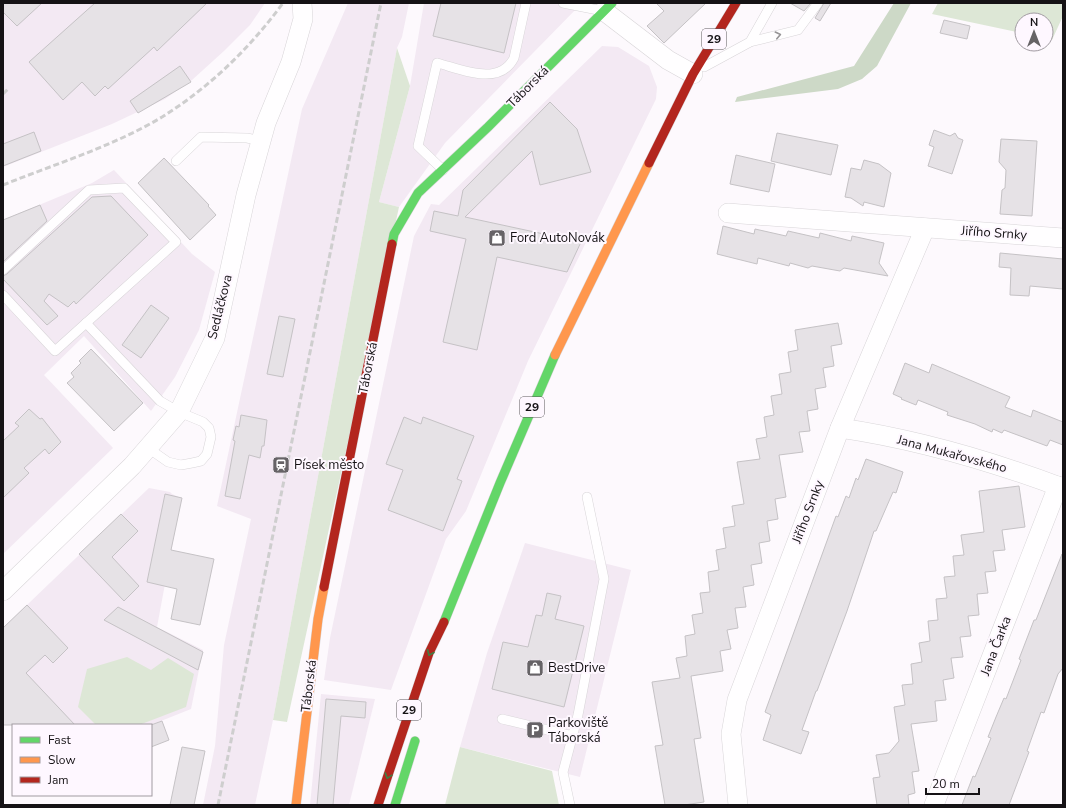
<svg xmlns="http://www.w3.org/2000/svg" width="1066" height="808" font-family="'Nunito Sans',sans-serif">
<rect width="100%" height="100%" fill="#fdf9fd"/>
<g fill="#f3e9f3">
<path d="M3,3H265L250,25L224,51L192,80L165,99L112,124L3,167Z"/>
<path d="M348,3H409L402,37L397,48L273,720L255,805H203L215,746L224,645L251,519L217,506L302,109Z"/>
<path d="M424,3H582L445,143L399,207L379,202L410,86Z"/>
<path d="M602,46L618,47L649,66L657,87L656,99L528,361L466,511L446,539L391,690L324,680L330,638L414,236L431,204L439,205Z"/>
<path d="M114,170L192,254L215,272L199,330L175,377L151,411L84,336L44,375L113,448L3,554V220L92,183Z"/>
<path d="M149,488L170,492L172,494L181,498L157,627L203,650L191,709L151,725H31L3,628Z"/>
<path d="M525,543L631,570L580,777L460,747L487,653Z"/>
<path d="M321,694L375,699L349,805H310Z"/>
</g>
<g fill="#dde7d6">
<path d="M938,3H1063V16L1052,40L1046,39V20H1022V33L932,14Z"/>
<path d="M397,48L410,86L379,202L399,207L287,722L273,720Z"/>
<path d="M127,657L151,670L168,658L194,674L186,707L139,725H96L78,707L87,669Z"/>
<path d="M460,747L552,771L559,805H445Z"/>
</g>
<path fill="#cdd9c7" d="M894,3H911L877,66L862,79L838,89L735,102L737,97L854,66Z"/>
<g fill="#e6e2e6" stroke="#c5c2c5">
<path d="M3,3H42L17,26L3,12Z"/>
<path d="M95,3H207L157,51L154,47L108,89L105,86L95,96L82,82L63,100L29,62Z"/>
<path d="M441,3H516L504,53L433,36Z"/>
<path d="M656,3H706L664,43L647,26L664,11Z"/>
<path d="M790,3H811L804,11Z"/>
<path d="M824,3H831L820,21L815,18Z"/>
<path d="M944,20L970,26L967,39L940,33Z"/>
<path d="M180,66L191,82L138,113L130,101Z"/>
<path d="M550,102L577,129L591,172L540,185L532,151L465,217L581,242L567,272L497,257L477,350L443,342L466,239L430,231L434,211L458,216L463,190Z"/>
<path d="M934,130L950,136L955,133L958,138L963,140L952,174L928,166L934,147L929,145Z"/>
<path d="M34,132L41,151L3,166V144Z"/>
<path d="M777,133L838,145L831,175L771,161Z"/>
<path d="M1001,139L1037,141L1032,216L1000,214L1002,190L1005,188L1006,170L999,162Z"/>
<path d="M736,155L775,164L769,192L730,184Z"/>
<path d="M164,158L209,205L208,206L216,215L190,240L138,183Z"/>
<path d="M864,160L879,164L891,173L884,207L864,202L863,206L851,198L845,197L851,168L861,170Z"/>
<path d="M111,196L148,235L76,304L74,301L68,307L49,294L44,301L58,316L47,325L3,279V276L7,274L92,197Z"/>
<path d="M40,205L47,221L3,262V220Z"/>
<path d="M723,226L754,234L755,229L786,236L788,231L819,238L820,233L851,241L852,236L884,243L879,263L888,276L844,268L840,271L812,266L808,268L790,263L789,266L758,258L757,264L717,254Z"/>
<path d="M1000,253L1063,259V289L1030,286L1029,296L1010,295L1011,268L999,267Z"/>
<path d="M151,305L169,318L141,358L122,345Z"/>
<path d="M279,316L295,319L283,377L267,374Z"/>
<path d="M838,323L842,344L831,346L834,366L823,368L826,387L815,389L818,409L807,411L810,431L799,432L803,452L779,455L786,497L775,499L778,519L767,521L770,541L759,543L762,563L751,565L754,585L743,587L746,607L735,608L738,628L727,630L731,649L720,651L723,671L691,676L701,738L694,739L704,802L684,805H665L655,746L663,745L652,682L680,678L676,658L687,656L685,636L695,634L692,615L703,613L700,593L710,592L708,572L719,570L716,550L726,548L723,528L735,526L732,506L744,504L737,462L760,459L756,439L767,437L764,417L774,415L771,396L782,394L779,374L791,372L788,352L798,350L795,330Z"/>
<path d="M91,349L143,403L114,431L67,383L74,377L71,373L81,363L79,361Z"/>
<path d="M905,363L929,373L932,364L1010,397L1005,407L1031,417L1033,410L1063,422V445L1050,440L1047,446L1004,430L1002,433L993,429L992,432L975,424L947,415L948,412L918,400L916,405L901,399L902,398L893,394Z"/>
<path d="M29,409L40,419L42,418L61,442L49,454L45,449L24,468L29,473L3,498V441L19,426L15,423Z"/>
<path d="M241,415L267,420L264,446H262L260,458L249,455L240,499L225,496L235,441L233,440L236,426L239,427Z"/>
<path d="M404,417L421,424L423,417L474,436L457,479L462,481L443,531L388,510L403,470L386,464Z"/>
<path d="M866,459L903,472L896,493L893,492L876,531H874L847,611L817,691H816L802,730L809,732L801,754L763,740L771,715L765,712L836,516L838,517L846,496L849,498L856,478L858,480Z"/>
<path d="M1019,486L1025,527L1002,530L1005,550L993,551L996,571L985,572L988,593L977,594L979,615L968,616L971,636L960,637L963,657L951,658L954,678L943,680L946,700L935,701L937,721L911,724L919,771L912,772L915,793L908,795L909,805H877L873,778L880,777L876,755L889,753L899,741L894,707L905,705L902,685L913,684L911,664L922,662L919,643L930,641L928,621L938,620L936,599L947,598L944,577L955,576L953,556L964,555L961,535L984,532L979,491Z"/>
<path d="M165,494L182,498L171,550L214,559L200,625L171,619L177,589L147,582Z"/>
<path d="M121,514L138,531L112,557L139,586L124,601L79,554Z"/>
<path d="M1062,554L1063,668L1058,674L1044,713L1041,712L1027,751L1029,752L1009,805H962L973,776L975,777L991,738L988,737L996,717L1004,698L1006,699L1021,660L1019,659L1034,620H1036Z"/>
<path d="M547,593L561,596L555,619L584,626L564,707L492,689L503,642L528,647L536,615L542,616Z"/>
<path d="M27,605L68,648L53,663L45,655L26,673L75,725H3V628Z"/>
<path d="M118,607L203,652L198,670L104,620Z"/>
<path d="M326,699L366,702L365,718L341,716L333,805H317Z"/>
<path d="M162,721L169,740L151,747V725Z"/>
<path d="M182,747L205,751L194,805H170Z"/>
</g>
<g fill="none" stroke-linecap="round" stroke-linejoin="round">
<defs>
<g id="lane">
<path d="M563,3L603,11"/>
<path d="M750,42L772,3"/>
<path d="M704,67L750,42L798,30L818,3"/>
<path d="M176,161L201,137L247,138L261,141"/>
<path d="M443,170L418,146L437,63C461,69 499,87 514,58L526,3"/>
<path d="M3,270L89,190L124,188L176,242L55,351L3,295"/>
<path d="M86,323L160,401L179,412L203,422L209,428L211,437L207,454L201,461L192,463L181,465L168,462L148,448"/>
<path d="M502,719L573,736"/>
<path d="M570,805L563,772L578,715L604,579L587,497"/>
</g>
<g id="street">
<path d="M604,11L668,60L693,74"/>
<path d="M728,213L1063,238"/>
<path d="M840,428C915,439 991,461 1063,488"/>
<path d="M3,591L132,466L179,412L215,338L246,195L266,123L291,62L303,19L302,3"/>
<path d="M738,805L731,734L737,700L840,428L925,228"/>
<path d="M934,805L1058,486"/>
</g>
<g id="fast">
<path d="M392,244L394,234L418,193L488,127L612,3"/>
<path d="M444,622L500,483L555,355"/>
<path d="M395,805L415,741"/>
</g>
<g id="slow">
<path d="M555,355L649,163"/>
<path d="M296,805L318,619L324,587"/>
</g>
<g id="jam">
<path d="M649,163L693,74L736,3"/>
<path d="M324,587L392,244"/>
<path d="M378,805L429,653L444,622"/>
</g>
</defs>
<use href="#lane" stroke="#d8d5d8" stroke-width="10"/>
<use href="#street" stroke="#d8d5d8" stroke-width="20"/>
<use href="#fast" stroke="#d8d5d8" stroke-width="10"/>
<use href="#slow" stroke="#d8d5d8" stroke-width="10"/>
<use href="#jam" stroke="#d8d5d8" stroke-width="10"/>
<use href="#lane" stroke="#fffeff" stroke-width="9"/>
<use href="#street" stroke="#fffeff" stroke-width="19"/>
<use href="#fast" stroke="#63d668" stroke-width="9"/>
<use href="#slow" stroke="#ff974d" stroke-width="9"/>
<use href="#jam" stroke="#b3261e" stroke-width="9"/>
<g stroke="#cecece" stroke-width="3" stroke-dasharray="6 3" stroke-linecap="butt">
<path d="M3,94L8,89"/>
<path d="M3,185C55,164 114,146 162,117C210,87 250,48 283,3"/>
<path d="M218,805L381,3"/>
</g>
</g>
<defs><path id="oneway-chevron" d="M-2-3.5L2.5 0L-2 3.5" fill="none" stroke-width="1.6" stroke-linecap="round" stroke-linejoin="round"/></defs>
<use stroke="#969496" href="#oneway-chevron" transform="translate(778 35) rotate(-13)"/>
<g stroke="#407e43">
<use href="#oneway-chevron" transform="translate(430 653) rotate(113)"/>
<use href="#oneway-chevron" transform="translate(388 776) rotate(108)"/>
</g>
<defs>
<symbol id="shop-square" viewBox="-11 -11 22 22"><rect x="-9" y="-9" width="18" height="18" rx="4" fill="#666366" stroke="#fef7ff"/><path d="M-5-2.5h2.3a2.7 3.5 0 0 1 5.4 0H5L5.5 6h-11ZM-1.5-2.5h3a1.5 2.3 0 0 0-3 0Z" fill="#fff"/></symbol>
<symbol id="station-square" viewBox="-11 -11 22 22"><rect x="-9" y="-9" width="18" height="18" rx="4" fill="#666366" stroke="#fef7ff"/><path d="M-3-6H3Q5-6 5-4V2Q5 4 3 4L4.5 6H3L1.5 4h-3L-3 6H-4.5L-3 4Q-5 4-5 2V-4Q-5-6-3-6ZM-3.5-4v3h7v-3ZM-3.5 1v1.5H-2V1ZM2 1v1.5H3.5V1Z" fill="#fff"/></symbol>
<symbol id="parking-square" viewBox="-11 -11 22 22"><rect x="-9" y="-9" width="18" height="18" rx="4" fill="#666366" stroke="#fef7ff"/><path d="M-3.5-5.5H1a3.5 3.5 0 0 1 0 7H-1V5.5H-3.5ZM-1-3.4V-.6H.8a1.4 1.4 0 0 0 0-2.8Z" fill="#fff"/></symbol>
</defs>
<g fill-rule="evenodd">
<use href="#shop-square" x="487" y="228" width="20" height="20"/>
<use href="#station-square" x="271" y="455" width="20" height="20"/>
<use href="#shop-square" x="525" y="658" width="20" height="20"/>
<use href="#parking-square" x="525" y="720" width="20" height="20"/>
</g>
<g text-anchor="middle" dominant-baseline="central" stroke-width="4" stroke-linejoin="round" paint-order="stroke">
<g fill="#fef7ff" stroke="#5b575b" stroke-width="1">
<rect x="702" y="29" width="24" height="20" rx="3"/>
<rect x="520" y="397" width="24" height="20" rx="3"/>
<rect x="397" y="700" width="24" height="20" rx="3"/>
</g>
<g font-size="12" font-weight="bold" fill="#151215">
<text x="714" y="39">29</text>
<text x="532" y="407">29</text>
<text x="409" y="710">29</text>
</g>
<g font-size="13" fill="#151215" stroke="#fef7ff">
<text transform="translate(528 87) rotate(-45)">Táborská</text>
<text transform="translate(994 233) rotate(4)">Jiřího Srnky</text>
<text transform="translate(220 307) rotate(-76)">Sedláčkova</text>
<text transform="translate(368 368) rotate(-79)">Táborská</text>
<text transform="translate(952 454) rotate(15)">Jana Mukařovského</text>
<text transform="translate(808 512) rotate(-69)">Jiřího Srnky</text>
<text transform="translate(996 646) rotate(-69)">Jana Čarka</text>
<text transform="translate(309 686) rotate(-83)">Táborská</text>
</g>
<g font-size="13" fill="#151215" stroke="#fef7ff" text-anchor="start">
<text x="510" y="238">Ford AutoNovák</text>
<text x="294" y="465">Písek město</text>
<text x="548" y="668">BestDrive</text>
<text x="548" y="723">Parkoviště<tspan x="548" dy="15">Táborská</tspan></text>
</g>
</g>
<rect width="1066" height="808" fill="none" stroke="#151215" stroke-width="8"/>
<rect x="12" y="724" width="140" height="72" fill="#fef7ff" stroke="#a19ba1"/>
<rect x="20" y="737" width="20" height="6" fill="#63d668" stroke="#a19ba1"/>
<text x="48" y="744" font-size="12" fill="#151215">Fast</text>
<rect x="20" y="757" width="20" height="6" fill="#ff974d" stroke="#a19ba1"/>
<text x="48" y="764" font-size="12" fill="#151215">Slow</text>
<rect x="20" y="777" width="20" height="6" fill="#b3261e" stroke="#a19ba1"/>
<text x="48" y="784" font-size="12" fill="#151215">Jam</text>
<g transform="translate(1034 32)"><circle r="19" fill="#fef7ff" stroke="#a19ba1"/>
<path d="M0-3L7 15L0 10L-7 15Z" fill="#666366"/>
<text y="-6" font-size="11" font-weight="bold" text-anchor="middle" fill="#151215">N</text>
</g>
<path d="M926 788v6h53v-6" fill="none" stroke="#151215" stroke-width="2"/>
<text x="932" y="788" font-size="12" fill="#151215" stroke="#fef7ff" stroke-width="3" paint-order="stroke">20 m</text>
</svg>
